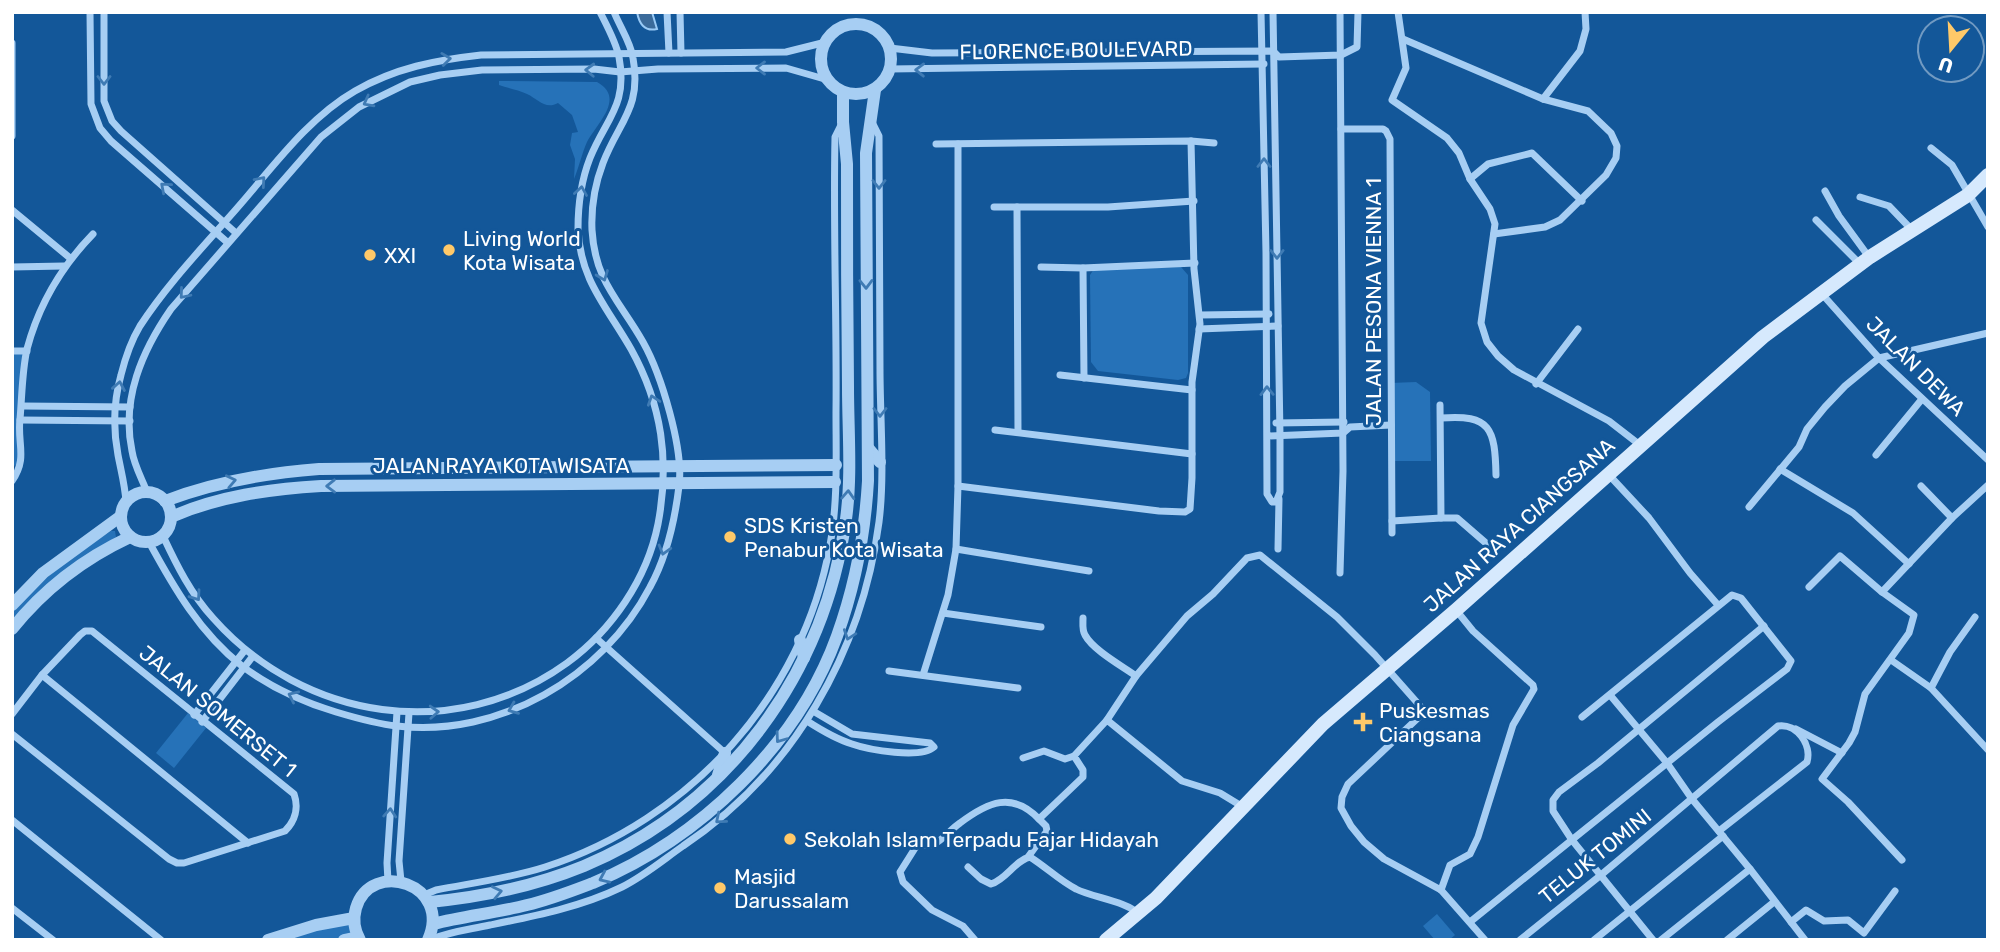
<svg xmlns="http://www.w3.org/2000/svg" width="2000" height="952" font-family="Rubik,sans-serif">
<rect width="100%" height="100%" fill="#135799"/>
<g fill="#2672b8">
<path d="M499,81L597,82C626,98 597,123 587,142C582,153 579,167 574,179L575,159L570,145L572,133L578,132L572,115L558,103C545,110 538,99 527,94C519,90 508,88 499,85Z"/>
<path d="M1181,267L1188,275V373L1186,378L1178,380L1098,371L1091,362L1090,275L1094,269Z"/>
<path d="M12,349L25,353L18,465L12,466Z"/>
<path d="M1416,382L1430,392L1431,461H1390V383Z"/>
<path d="M111,531H115L116,537L83,559L12,619V610C46,577 71,556 111,531Z"/>
<path d="M188,713L206,728L174,768L156,753Z"/>
<path d="M1437,914L1455,935L1449,940H1435L1423,926Z"/>
<path d="M354,918L355,928L344,940H268Z"/>
</g>
<path fill="#3b6b9b" stroke="#99caf6" stroke-width="2" d="M637,12H652L657,29C644,32 639,23 637,12Z"/>
<g fill="none" stroke-linecap="round" stroke-linejoin="round">
<g stroke="#a7cef3" stroke-width="7">
<path d="M90,12L91,104L100,128L111,141L227,242"/>
<path d="M104,12V101L112,121L121,131L236,233"/>
<path d="M667,12L669,53"/>
<path d="M680,12L681,53"/>
<path d="M1261,12L1266,253L1267,494L1272,502H1276L1280,492V435L1273,12"/>
<path d="M1398,12L1406,68L1392,100L1447,138L1459,153L1470,179L1490,209L1495,224L1481,323L1487,342L1498,356L1514,370L1609,421L1640,445"/>
<path d="M1403,39L1543,99L1588,111L1611,133L1617,146L1616,158L1606,175L1560,220L1545,227L1494,234"/>
<path d="M12,43V136"/>
<path d="M890,48L932,53L1273,51L1279,57L1341,55L1357,47L1358,12"/>
<path d="M890,69L1264,64"/>
<path d="M1543,99L1580,51L1586,29L1585,12"/>
<path d="M1341,129H1383L1386,131L1390,139L1392,533"/>
<path d="M936,144L1191,141L1214,143"/>
<path d="M1931,148L1952,165L1988,227"/>
<path d="M1470,179L1488,164L1532,153L1582,201"/>
<path d="M1825,191L1839,216L1869,257"/>
<path d="M1860,197L1889,206L1912,230"/>
<path d="M994,207H1108L1194,201"/>
<path d="M1017,207L1018,432"/>
<path d="M12,210L70,258"/>
<path d="M1816,220L1860,264"/>
<path d="M12,267L64,266"/>
<path d="M1041,267L1083,268L1195,263"/>
<path d="M1083,268L1084,378"/>
<path d="M1822,294L1879,358L1988,460"/>
<path d="M1200,315L1269,314"/>
<path d="M1199,329L1278,326"/>
<path d="M12,351H27"/>
<path d="M1060,375L1192,390"/>
<path d="M1536,384L1578,329"/>
<path d="M1440,405L1441,518H1457L1487,544"/>
<path d="M22,406L130,407"/>
<path d="M1441,418C1491,414 1495,429 1496,475"/>
<path d="M20,420L130,421"/>
<path d="M1276,423L1344,422"/>
<path d="M995,430L1192,454"/>
<path d="M1268,436L1343,433L1350,427L1391,425"/>
<path d="M1876,455L1922,399"/>
<path d="M1780,469L1853,513L1909,564"/>
<path d="M1609,475L1649,518L1690,573L1718,605"/>
<path d="M12,481C28,458 17,444 20,419C22,397 22,371 27,349C39,304 61,267 93,234"/>
<path d="M958,486L1159,511L1185,512L1190,509L1192,478V382L1200,324L1194,269L1191,141"/>
<path d="M1921,486L1952,518"/>
<path d="M147,492C142,479 134,465 132,451C121,399 142,351 171,309L321,137L359,107L410,82L440,75L482,70L594,69L620,72L658,69L786,68L828,80"/>
<path d="M126,502C125,485 121,471 118,455C113,429 114,400 121,375C125,359 131,341 140,326C168,283 205,245 238,207C273,167 308,118 355,91C395,68 436,60 481,55L786,52L826,42"/>
<path d="M1749,507L1799,447L1807,429L1825,407L1845,386L1879,358L1988,333"/>
<path d="M1392,521L1441,518"/>
<path d="M163,536C177,566 191,594 213,618C304,721 455,744 567,663C612,630 647,579 658,524C670,461 662,405 631,349C607,307 580,280 578,229C578,205 581,181 590,158C606,118 628,106 619,57C616,42 607,26 600,12"/>
<path d="M149,542C174,588 200,633 242,666C270,687 303,702 336,712C356,718 377,724 397,726C499,738 603,677 650,587C666,558 675,519 679,486C684,449 661,374 643,342C620,301 595,282 592,230C591,207 595,184 603,163C619,121 642,108 633,58C631,43 620,27 614,12"/>
<path d="M956,549L1089,571"/>
<path d="M1278,549L1279,499"/>
<path d="M1340,573L1343,471L1340,12"/>
<path d="M1809,587L1840,556L1882,592L1914,615L1909,633L1865,694L1855,732L1849,743L1822,779L1848,802L1902,860"/>
<path d="M1882,592L1952,518L1988,485"/>
<path d="M943,613L1041,627"/>
<path d="M1083,618C1083,624 1082,630 1085,635C1093,650 1122,666 1136,676"/>
<path d="M596,638L725,753"/>
<path d="M1891,660L1931,688L1988,750"/>
<path d="M889,671L1018,688"/>
<path d="M42,675L248,843"/>
<path d="M923,675L948,595L956,549L958,486V144"/>
<path d="M1931,688L1950,652L1975,617"/>
<path d="M1610,695L1667,763L1692,799L1750,869L1805,940"/>
<path d="M12,714L42,675L80,635L85,631H92L294,794C299,808 295,821 285,831L184,863H177L169,859L12,734"/>
<path d="M194,715L245,650"/>
<path d="M1107,720L1136,676L1187,616L1213,594L1247,558L1260,555L1337,617L1375,655L1421,707L1419,717L1348,784L1342,797L1341,808L1351,826L1364,842L1384,859L1441,890L1485,940"/>
<path d="M807,721C821,730 836,739 852,744C869,750 921,759 934,747L930,743L852,734L813,711"/>
<path d="M202,722L253,656"/>
<path d="M1796,729L1842,753"/>
<path d="M1023,758L1044,751L1065,759L1074,756"/>
<path d="M12,820L161,940"/>
<path d="M1028,857L1047,831L1046,826L1039,819"/>
<path d="M968,867L981,879L991,884C1007,879 1015,860 1030,857C1046,867 1060,881 1076,889C1091,897 1128,902 1137,913"/>
<path d="M388,881L387,863L397,712"/>
<path d="M401,881L399,861L409,713"/>
<path d="M1441,890L1450,865L1470,854L1478,837L1513,725L1534,689L1533,685L1473,631L1456,610"/>
<path d="M424,895L436,890C472,883 511,878 545,867C690,820 803,696 830,545C838,502 836,456 836,413C837,321 833,229 835,137L842,123"/>
<path d="M12,908L53,940"/>
<path d="M1470,922L1718,722L1787,669L1791,661L1741,598L1732,595L1582,717"/>
<path d="M1791,922L1806,910L1824,921L1848,920L1864,933L1895,891"/>
<path d="M429,940C452,931 467,930 490,925C535,916 581,907 622,887C644,876 663,860 683,846C793,773 862,652 879,522C885,475 880,417 880,369C880,291 879,214 879,136L872,122"/>
<path d="M975,940L963,926L932,910L903,882L900,872L917,845C922,845 929,846 934,844C943,840 951,829 960,823C988,802 1012,791 1039,819L1083,777V770L1074,756L1107,720L1182,781L1220,793L1243,807"/>
<path d="M1520,940L1601,875L1778,726C1797,723 1812,745 1807,762L1719,831"/>
<path d="M1594,940L1723,836"/>
<path d="M1653,940L1572,840L1553,811V800L1559,792L1598,763L1764,626"/>
<path d="M1661,940L1750,869"/>
<path d="M1727,940L1774,902"/>
</g>
<g stroke="#a7cef3" stroke-width="12">
<circle cx="856" cy="59" r="35"/>
<path d="M868,448L880,462"/>
<circle cx="146" cy="517" r="25"/>
<path d="M165,501C215,482 266,473 319,469L836,465"/>
<path d="M171,517C219,496 270,489 321,486L835,482"/>
<path d="M12,605L43,573L121,516"/>
<path d="M12,629C44,589 85,558 130,537"/>
<path d="M800,640L804,658"/>
<path d="M718,775L725,753"/>
<path d="M430,902C482,897 535,886 584,866C729,805 824,674 846,519C852,476 848,430 848,387C847,313 847,238 847,164L843,122V92"/>
<path d="M433,924C464,916 496,913 527,905C549,900 572,891 593,883C699,839 797,746 837,636C855,586 865,533 868,481L866,153L875,90"/>
<path d="M268,940L316,925L354,918"/>
<path d="M344,940L358,937"/>
<path d="M360,940C354,930 353,919 356,908C371,858 453,884 428,940"/>
</g>
<path stroke="#d6e9fd" stroke-width="14" d="M1106,940L1156,898L1323,724L1456,610L1763,337L1870,257L1968,195L1988,175"/>
</g>
<defs><path id="oneway-chevron" d="M-2-3.5L2.5 0L-2 3.5" fill="none" stroke-width="1.6" stroke-linecap="round" stroke-linejoin="round" transform="scale(1.75)"/></defs>
<g stroke="#3f7bb4">
<use href="#oneway-chevron" transform="translate(446 59) rotate(-7)"/>
<use href="#oneway-chevron" transform="translate(761 68) rotate(180)"/>
<use href="#oneway-chevron" transform="translate(590 70) rotate(-178)"/>
<use href="#oneway-chevron" transform="translate(920 70) rotate(-179)"/>
<use href="#oneway-chevron" transform="translate(104 80) rotate(90)"/>
<use href="#oneway-chevron" transform="translate(368 102) rotate(152)"/>
<use href="#oneway-chevron" transform="translate(1264 163) rotate(-90)"/>
<use href="#oneway-chevron" transform="translate(261 181) rotate(-49)"/>
<use href="#oneway-chevron" transform="translate(879 184) rotate(90)"/>
<use href="#oneway-chevron" transform="translate(165 187) rotate(-139)"/>
<use href="#oneway-chevron" transform="translate(581 191) rotate(-81)"/>
<use href="#oneway-chevron" transform="translate(1277 254) rotate(90)"/>
<use href="#oneway-chevron" transform="translate(603 276) rotate(69)"/>
<use href="#oneway-chevron" transform="translate(866 284) rotate(89)"/>
<use href="#oneway-chevron" transform="translate(184 294) rotate(130)"/>
<use href="#oneway-chevron" transform="translate(119 386) rotate(-80)"/>
<use href="#oneway-chevron" transform="translate(1267 391) rotate(-91)"/>
<use href="#oneway-chevron" transform="translate(653 400) rotate(-108)"/>
<use href="#oneway-chevron" transform="translate(880 412) rotate(90)"/>
<use href="#oneway-chevron" transform="translate(231 481) rotate(-12)"/>
<use href="#oneway-chevron" transform="translate(331 486) rotate(179)"/>
<use href="#oneway-chevron" transform="translate(848 495) rotate(-87)"/>
<use href="#oneway-chevron" transform="translate(664 550) rotate(106)"/>
<use href="#oneway-chevron" transform="translate(196 596) rotate(55)"/>
<use href="#oneway-chevron" transform="translate(849 635) rotate(109)"/>
<use href="#oneway-chevron" transform="translate(293 696) rotate(-155)"/>
<use href="#oneway-chevron" transform="translate(513 709) rotate(158)"/>
<use href="#oneway-chevron" transform="translate(434 712) rotate(-3)"/>
<use href="#oneway-chevron" transform="translate(780 738) rotate(126)"/>
<use href="#oneway-chevron" transform="translate(390 813) rotate(-86)"/>
<use href="#oneway-chevron" transform="translate(720 819) rotate(140)"/>
<use href="#oneway-chevron" transform="translate(604 878) rotate(156)"/>
<use href="#oneway-chevron" transform="translate(497 892) rotate(-12)"/>
</g>
<g fill="#ffc969" stroke="#135799" stroke-width="2.5">
<circle cx="449" cy="250" r="7"/>
<circle cx="370" cy="255" r="7"/>
<circle cx="730" cy="537" r="7"/>
<path d="M1359.5 711.5h7v7h7v7h-7v7h-7v-7h-7v-7h7z"/>
<circle cx="790" cy="839" r="7"/>
<circle cx="720" cy="888" r="7"/>
</g>
<g text-anchor="middle" dominant-baseline="central" stroke-width="6" stroke-linejoin="round" paint-order="stroke">
<g font-size="21" fill="#fff" stroke="#135799">
<text transform="translate(1076 50) rotate(-1)">FLORENCE BOULEVARD</text>
<text transform="translate(1373 302) rotate(-90)">JALAN PESONA VIENNA 1</text>
<text transform="translate(1916 366) rotate(45)">JALAN DEWA</text>
<text x="501" y="465">JALAN RAYA KOTA WISATA</text>
<text transform="translate(1519 525) rotate(-42)">JALAN RAYA CIANGSANA</text>
<text transform="translate(218 711) rotate(39)">JALAN SOMERSET 1</text>
<text transform="translate(1595 856) rotate(-39)">TELUK TOMINI</text>
</g>
<g font-size="21" fill="#fff" stroke="#135799" text-anchor="start">
<text x="463" y="238">Living World<tspan x="463" dy="24">Kota Wisata</tspan></text>
<text x="384" y="255">XXI</text>
<text x="744" y="525">SDS Kristen<tspan x="744" dy="24">Penabur Kota Wisata</tspan></text>
<text x="1379" y="710">Puskesmas<tspan x="1379" dy="24">Ciangsana</tspan></text>
<text x="804" y="839">Sekolah Islam Terpadu Fajar Hidayah</text>
<text x="734" y="876">Masjid<tspan x="734" dy="24">Darussalam</tspan></text>
</g>
</g>
<rect width="2000" height="952" fill="none" stroke="#ffffff" stroke-width="28"/>
<g transform="translate(1951 49) rotate(198)"><circle r="33" fill="#135799" stroke="#719ac2" stroke-width="2"/>
<path d="M0-5L12 26L0 18L-12 26Z" fill="#ffc969"/>
<text y="-10" font-size="19" font-weight="bold" text-anchor="middle" fill="#ffffff">U</text>
</g>
</svg>
